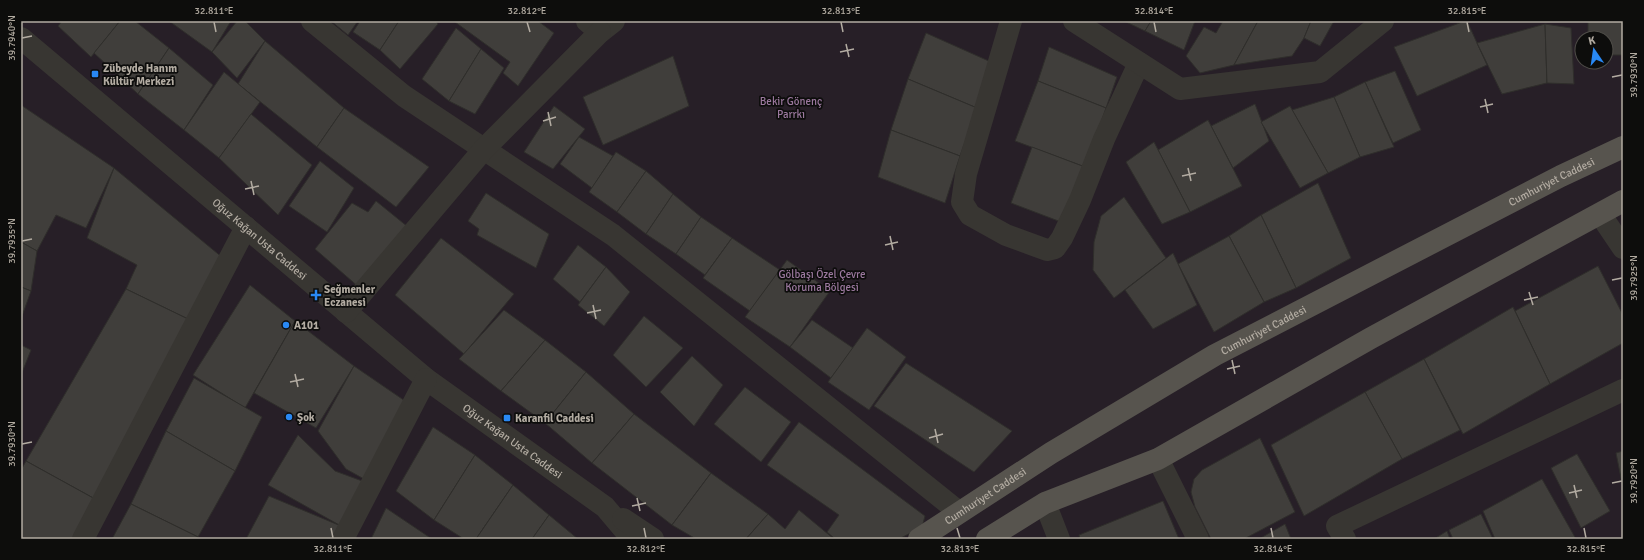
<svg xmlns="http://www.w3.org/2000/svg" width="1644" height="560" font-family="Signika,sans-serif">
<rect width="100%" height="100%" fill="#131211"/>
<path fill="#271f27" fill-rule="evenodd" d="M21,21H1623V539H21ZM1582,38H1606V62H1582Z"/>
<g fill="#403e3b" stroke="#2f2e2b">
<path d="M62,21H120L91,57L58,26Z"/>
<path d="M120,21H135L169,48L138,94L94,53Z"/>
<path d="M169,21H231L212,52Z"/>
<path d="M237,21H245L265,41L237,78L212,52Z"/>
<path d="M331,21H358L348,35Z"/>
<path d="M360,21H399L380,50L353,32Z"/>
<path d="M399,21H435L438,24L400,69L380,50Z"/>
<path d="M456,21H538L554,33L518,86L503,73L510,62L455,22Z"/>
<path d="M1124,21H1151L1145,31Z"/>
<path d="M1151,21H1195L1184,50L1145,31Z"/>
<path d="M1223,21H1258L1234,65L1200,73L1186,56L1204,27L1216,33Z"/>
<path d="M1258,21H1311L1304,38L1292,56L1234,65Z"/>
<path d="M1311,21H1334L1320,46L1304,38Z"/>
<path d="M1465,21H1467L1487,65L1417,96L1394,47Z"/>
<path d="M1588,21H1623V55H1606V38H1588Z"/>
<path d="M1545,24L1547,83L1502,94L1477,43Z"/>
<path d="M1545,24L1571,28L1574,84L1547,83Z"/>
<path d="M456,28L481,49L449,101L422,79Z"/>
<path d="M926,33L991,62L977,108L908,79Z"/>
<path d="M265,41L344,108L317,147L238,84Z"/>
<path d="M1049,47L1117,77L1106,108L1038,81Z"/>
<path d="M169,48L213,85L184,130L138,94Z"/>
<path d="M481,49L504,68L475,114L449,101Z"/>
<path d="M673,56L689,106L603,145L583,97Z"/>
<path d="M1395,71L1421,130L1393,143L1365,82Z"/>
<path d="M224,72L260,102L219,158L184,130Z"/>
<path d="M908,79L977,108L960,156L891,130Z"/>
<path d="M1038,81L1106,108L1085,167L1015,141Z"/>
<path d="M1365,82L1394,147L1360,157L1334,97Z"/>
<path d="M1334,97L1360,157L1328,173L1292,110Z"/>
<path d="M1255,104L1269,141L1233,168L1211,126Z"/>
<path d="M21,105L114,168L86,228L56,215L37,251L21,242Z"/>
<path d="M554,106L585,129L553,169L524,152Z"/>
<path d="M1290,106L1328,173L1300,188L1261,122Z"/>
<path d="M344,108L429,167L396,207L317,147Z"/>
<path d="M251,114L312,165L278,215L219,158Z"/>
<path d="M1208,120L1242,186L1190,212L1158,150Z"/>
<path d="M891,130L960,156L945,203L878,177Z"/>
<path d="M579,137L613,156L592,188L560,164Z"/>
<path d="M1154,142L1190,212L1162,224L1126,162Z"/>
<path d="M1032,147L1085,167L1061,222L1011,203Z"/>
<path d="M616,152L646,171L617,212L589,192Z"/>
<path d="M320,161L354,188L327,232L289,206Z"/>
<path d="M114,168L223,258L188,319L126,289L137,265L87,238Z"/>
<path d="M646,171L673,194L646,234L617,212Z"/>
<path d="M1318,183L1351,258L1296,288L1261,215Z"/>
<path d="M486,193L549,234L536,268L477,235L479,229L468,221Z"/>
<path d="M673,194L701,217L676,254L646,234Z"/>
<path d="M1124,197L1166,258L1114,298L1093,270L1094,242L1101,216Z"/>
<path d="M376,201L408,227L361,289L315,249L352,203L368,212Z"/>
<path d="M1261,215L1296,288L1264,302L1229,236Z"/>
<path d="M701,217L732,238L705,275L676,254Z"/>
<path d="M1229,236L1264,302L1214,332L1178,264Z"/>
<path d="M441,238L514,294L464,354L395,295Z"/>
<path d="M732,238L780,270L750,311L703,278Z"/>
<path d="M21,242L37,251L31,291L21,287Z"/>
<path d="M578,245L606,267L580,302L553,279Z"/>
<path d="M1173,253L1197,305L1153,329L1125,290Z"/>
<path d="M787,260L830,291L790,347L745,317Z"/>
<path d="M1598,266L1623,315V343L1550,384L1515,311Z"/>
<path d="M606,267L630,292L604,326L578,305Z"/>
<path d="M250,285L295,321L245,408L193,375Z"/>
<path d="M21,287L31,291L21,319Z"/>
<path d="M126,289L188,319L95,499L26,461Z"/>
<path d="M1513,307L1550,384L1463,434L1424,359Z"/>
<path d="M504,310L545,340L501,391L459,359Z"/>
<path d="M644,316L683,348L646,387L613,355Z"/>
<path d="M812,320L853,348L831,378L790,347Z"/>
<path d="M295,321L354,366L316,428L254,393Z"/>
<path d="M867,328L906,357L869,410L828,382Z"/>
<path d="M545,340L586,372L545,423L501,391Z"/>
<path d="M21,345L31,350L21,375Z"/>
<path d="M692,356L723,385L694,426L660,392Z"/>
<path d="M1424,359L1460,430L1402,459L1365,392Z"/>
<path d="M906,363L1012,431L974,472L874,406Z"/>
<path d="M354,366L408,403L364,479L346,469L318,431Z"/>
<path d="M586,372L634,414L592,463L545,423Z"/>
<path d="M194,378L262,417L235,471L166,431Z"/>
<path d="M745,387L791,422L761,462L714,424Z"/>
<path d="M1365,392L1402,459L1304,516L1271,445Z"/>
<path d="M634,414L711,473L672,525L592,463Z"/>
<path d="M799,422L925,516L922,527L899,539H835L827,532L839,515L767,465Z"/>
<path d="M433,427L475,455L434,520L396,491Z"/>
<path d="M166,431L235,471L198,537L131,504Z"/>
<path d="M298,435L335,471L365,482L341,526L268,485Z"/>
<path d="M1260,438L1295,512L1244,539H1211L1195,507L1191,492L1194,479L1202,470Z"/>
<path d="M1623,451V488L1616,453Z"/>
<path d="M1577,454L1610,511L1581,528L1551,468Z"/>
<path d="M475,455L513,485L476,539H464L434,520Z"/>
<path d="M26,461L95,499L75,539H21V470Z"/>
<path d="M711,473L768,514L746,539H696L672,525Z"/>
<path d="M1542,479L1576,539H1495L1483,511Z"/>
<path d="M513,485L549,515L532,539H476Z"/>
<path d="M269,496L341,526L333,539H246Z"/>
<path d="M1163,501L1179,539H1080L1079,535Z"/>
<path d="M131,504L198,537L197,539H112Z"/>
<path d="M386,508L432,539H371Z"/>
<path d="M799,510L834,539H746L768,514L785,529Z"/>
<path d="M1481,514L1493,539H1453L1449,530Z"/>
<path d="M549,515L578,539H532Z"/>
<path d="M1285,524L1291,539H1259Z"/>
<path d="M1447,531L1450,539H1434Z"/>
</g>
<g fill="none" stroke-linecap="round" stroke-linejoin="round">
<g stroke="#383632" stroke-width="22">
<path d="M312,21L404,96L613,235L959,512"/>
<path d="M587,21L600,32L614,21"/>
<path d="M1011,21L966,174L962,202L970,215L1006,235L1047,250L1055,248L1062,238L1080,200L1104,139L1139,63"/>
<path d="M1074,21L1180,89L1320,72L1383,21"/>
<path id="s1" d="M21,38L426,379L605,507L632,539"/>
<path d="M1600,214L1623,248"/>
<path d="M346,312L484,149L600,32"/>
<path d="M1158,459L1198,539"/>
<path d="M1045,503L1059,539"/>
<path d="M623,519L653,539"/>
<path d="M83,539L246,227"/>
<path d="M343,539L426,379"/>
<path d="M1345,539L1337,526L1623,390"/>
</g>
<g stroke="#57544e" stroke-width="22">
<path id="s2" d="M919,539L1051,453L1215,355L1561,176L1623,147"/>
<path d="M987,539L1045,503L1158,459L1371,338L1623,201"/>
</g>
</g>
<path fill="none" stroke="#b3aca2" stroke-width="1.5" d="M214,22L216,32M527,22L530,32M841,22L843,32M1154,22L1156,32M1467,22L1469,32M22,38L32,36M846,44L849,57M840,52L854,49M1612,77L1622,75M1485,99L1488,113M1480,107L1493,104M548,112L551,126M543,121L556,117M1188,168L1191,181M1182,176L1196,173M251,181L254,195M245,189L259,186M890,236L893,250M22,241L32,239M885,245L898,242M1612,280L1622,278M1529,292L1533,305M1524,300L1538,297M593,305L596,319M587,313L601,310M1232,360L1235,374M1227,369L1240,366M295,374L298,387M290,382L304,379M935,429L938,443M929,438L943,434M22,444L32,442M1612,483L1622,481M1574,485L1577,498M1569,493L1582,490M637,498L640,511M632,506L646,503M331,528L333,538M644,528L646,538M957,528L960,538M1271,528L1273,538M1584,528L1586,538"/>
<g fill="#2988f3" stroke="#0d0d0c" stroke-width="1.5">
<rect x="91" y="70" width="8" height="8" rx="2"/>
<path d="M314 289h4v4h4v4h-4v4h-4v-4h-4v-4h4z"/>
<circle cx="286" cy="325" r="4"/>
<circle cx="289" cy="417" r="4"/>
<rect x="503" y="414" width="8" height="8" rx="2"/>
</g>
<g text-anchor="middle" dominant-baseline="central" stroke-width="3.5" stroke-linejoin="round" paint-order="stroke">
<g font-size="11" font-weight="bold" fill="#b3aca2" stroke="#0d0d0c" text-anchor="start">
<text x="103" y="68">Zübeyde Hanım<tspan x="103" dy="13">Kültür Merkezi</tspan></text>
<text x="324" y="289">Seğmenler<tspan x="324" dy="13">Eczanesi</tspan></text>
<text x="294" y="325">A101</text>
<text x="297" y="417">Şok</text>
<text x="515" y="418">Karanfil Caddesi</text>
</g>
<g font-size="11" fill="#9c799f" stroke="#0d0d0c">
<text x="791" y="101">Bekir Gönenç<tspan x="791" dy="13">Parrkı</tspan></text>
<text x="822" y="274">Gölbaşı Özel Çevre<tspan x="822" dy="13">Koruma Bölgesi</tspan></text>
</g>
<g font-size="11" fill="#b3aca2" stroke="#0d0d0c">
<text stroke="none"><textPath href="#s2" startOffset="727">Cumhuriyet Caddesi</textPath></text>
<text stroke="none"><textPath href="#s1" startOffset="312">Oğuz Kağan Usta Caddesi</textPath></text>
<text stroke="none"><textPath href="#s2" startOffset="403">Cumhuriyet Caddesi</textPath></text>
<text stroke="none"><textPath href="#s1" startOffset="636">Oğuz Kağan Usta Caddesi</textPath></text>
<text stroke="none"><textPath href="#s2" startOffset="79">Cumhuriyet Caddesi</textPath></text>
</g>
</g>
<rect width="1644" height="560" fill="none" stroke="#0d0d0c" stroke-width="44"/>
<g transform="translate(1594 50) rotate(347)"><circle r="19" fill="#0d0d0c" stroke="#4f4d48"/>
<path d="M0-3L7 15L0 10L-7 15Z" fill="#2988f3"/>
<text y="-6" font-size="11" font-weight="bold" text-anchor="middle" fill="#b3aca2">K</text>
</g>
<rect x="22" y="22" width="1600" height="516" fill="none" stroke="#b3aca2" stroke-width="1.5"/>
<g font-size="10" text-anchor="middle" fill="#b3aca2">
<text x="214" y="14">32.811°E</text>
<text x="527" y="14">32.812°E</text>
<text x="841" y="14">32.813°E</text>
<text x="1154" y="14">32.814°E</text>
<text x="1467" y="14">32.815°E</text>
<text transform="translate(11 38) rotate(-90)" y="4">39.7940°N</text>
<text transform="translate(1633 75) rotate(-90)" y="4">39.7930°N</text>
<text transform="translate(11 241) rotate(-90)" y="4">39.7935°N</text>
<text transform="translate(1633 278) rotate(-90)" y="4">39.7925°N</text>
<text transform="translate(11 444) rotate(-90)" y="4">39.7930°N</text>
<text transform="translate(1633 481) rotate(-90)" y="4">39.7920°N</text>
<text x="333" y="552">32.811°E</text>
<text x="646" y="552">32.812°E</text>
<text x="960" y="552">32.813°E</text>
<text x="1273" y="552">32.814°E</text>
<text x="1586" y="552">32.815°E</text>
</g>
</svg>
